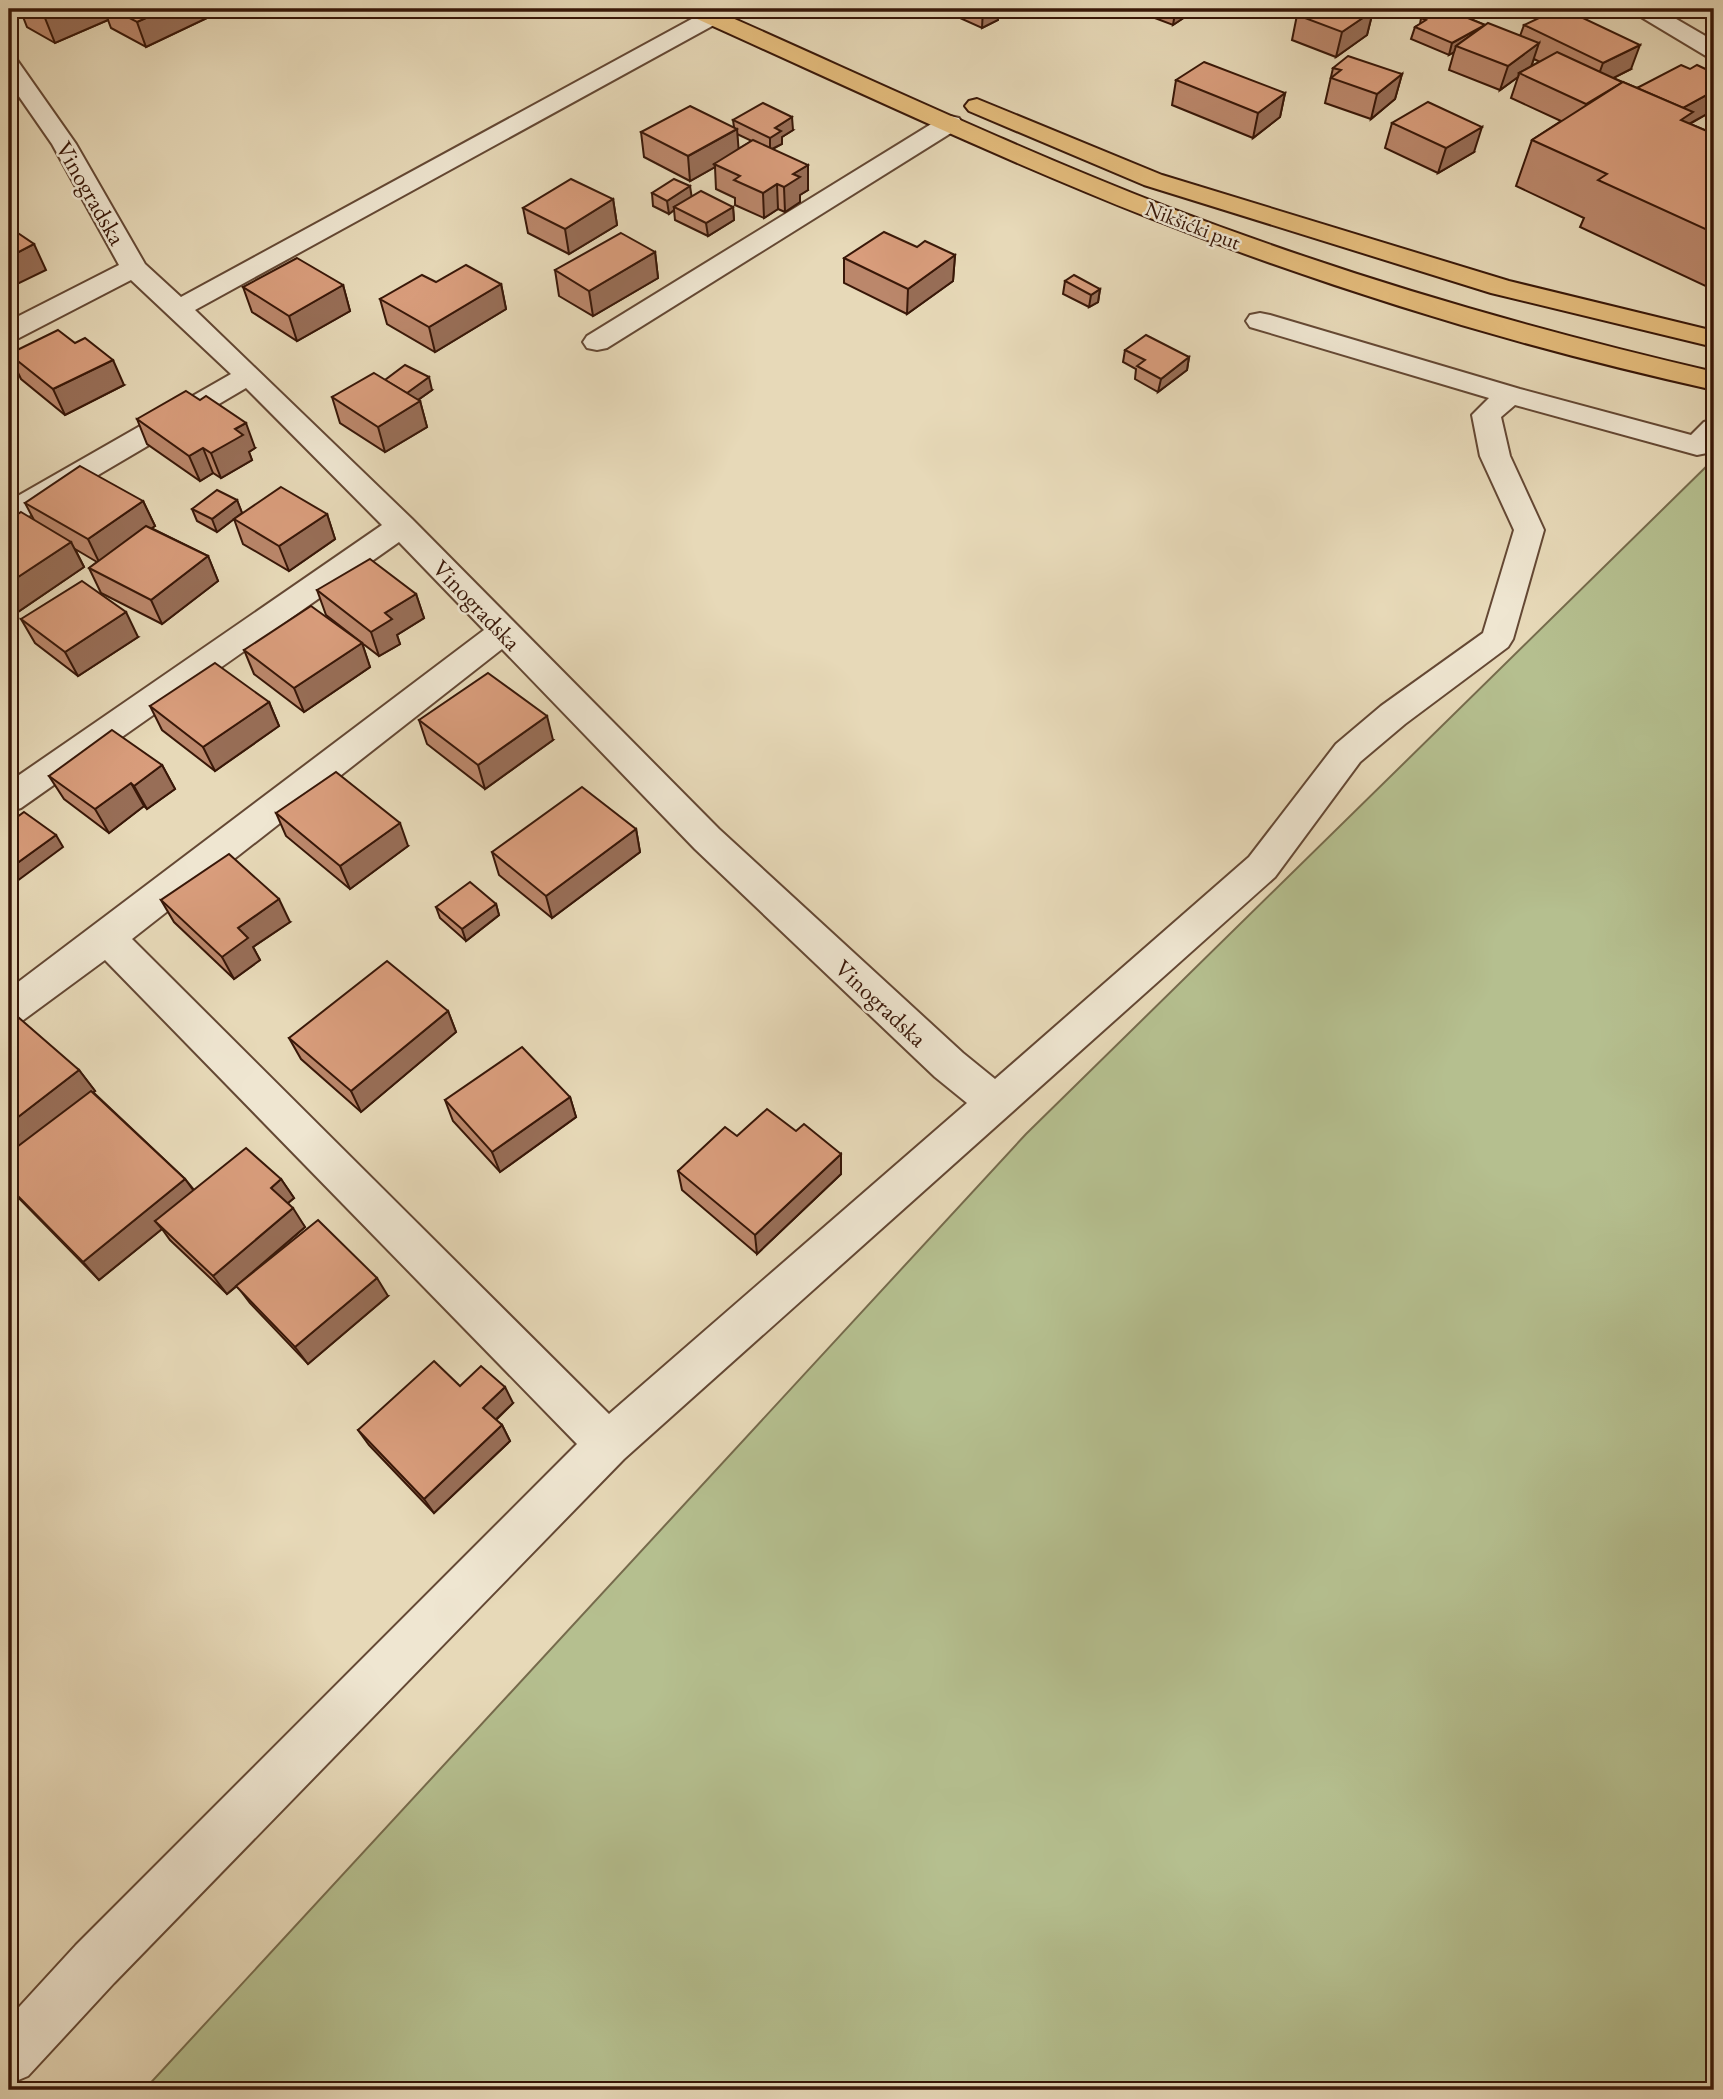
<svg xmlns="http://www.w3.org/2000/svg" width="1723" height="2099" font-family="'EB Garamond',serif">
<rect width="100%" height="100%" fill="#e7d9b8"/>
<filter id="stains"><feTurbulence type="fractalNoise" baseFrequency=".00286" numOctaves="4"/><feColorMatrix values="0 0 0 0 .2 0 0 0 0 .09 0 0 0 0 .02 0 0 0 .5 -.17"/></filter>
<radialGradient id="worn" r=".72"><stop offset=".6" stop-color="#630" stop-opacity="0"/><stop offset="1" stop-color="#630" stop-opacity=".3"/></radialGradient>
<path fill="#b5bf8f" stroke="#766b4c" stroke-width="2" d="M1714,459V2090H144L1026,1134Z"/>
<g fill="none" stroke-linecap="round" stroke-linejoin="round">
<defs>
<g id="minor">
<path d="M710,9H737L734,14L195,310L412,519L719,829L963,1053L995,1079L1249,857L1336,744L1381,706L1483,633L1514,530L1480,456L1472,415L1489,398L1250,327L1246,321L1250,315L1260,313L1270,315L1520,389L1691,435L1704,422L1714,419V445L1707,453L1697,455L1515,405L1501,417L1510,456L1544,530L1513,639L1508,647L1405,724L1360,762L1275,877L624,1459L114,1983L28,2076L9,2084V2018L76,1945L577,1444L105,960L22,1021L9,1026V989L484,630L399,542L21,808L9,812V782L382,525L246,388L20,521L9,524V501L231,374L131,280L19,338L9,340V321L119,265L52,144L9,82V58L17,60L76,144L145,264L181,297ZM502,649L695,849L935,1077L967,1103L609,1414L132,939Z"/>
<path d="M1633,9H1659L1714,41V58L1706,56L1636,14Z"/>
<path d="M950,116L959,118L962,123L959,128L607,348L597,350L587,348L583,342L587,336L941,118Z"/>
</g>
<g id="major">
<path d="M683,9H712C864,76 1015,148 1170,208C1347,276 1529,329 1714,372V390C1523,348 1333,290 1150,218C993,156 840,83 686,14Z"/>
<path d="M977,99L1162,175L1509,281L1714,331V347L1491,293L1144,185L969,111L965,106L969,101Z"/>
</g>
</defs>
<use href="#minor" stroke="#644834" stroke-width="4"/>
<use href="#major" stroke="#381708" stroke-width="4"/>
<use href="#minor" fill="#efe6d1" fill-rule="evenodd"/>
<use href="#major" fill="#e4bc7c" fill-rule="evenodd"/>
</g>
<g fill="#bb876b" stroke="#381708" stroke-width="2" fill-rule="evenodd">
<path d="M20,9H204L207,18L146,47L111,28L108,20L55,43L27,27Z"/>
<path d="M940,9H998V20L982,28Z"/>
<path d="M1148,9H1197L1173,25L1147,15Z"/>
<path d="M1378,9H1409L1397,16Z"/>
<path d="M1411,9H1446L1485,25L1520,36L1524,25L1631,69L1613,78L1637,88L1690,69L1714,73V110L1690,124L1714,134V290L1580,227L1584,218L1516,186L1532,140L1561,121L1511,98L1518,77L1500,90L1449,70L1454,52L1449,55L1411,39L1415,27L1420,24L1421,18L1426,15ZM1534,59L1540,62L1531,66Z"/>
<path d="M1704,9H1714V13Z"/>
<path d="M1373,11L1367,35L1336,57L1292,40L1297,15Z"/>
<path d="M1333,68L1402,74L1395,99L1371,119L1325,103Z"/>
<path d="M1176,80L1285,93L1280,117L1253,138L1172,105Z"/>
<path d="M733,120L793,130L782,137V144L773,149L808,190L800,195V202L785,212L778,209L764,218L735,205V198L716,189L715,167L690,181L644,157L641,132L734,127ZM737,134L752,141L738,149Z"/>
<path d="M1392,123L1474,152L1438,173L1385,148Z"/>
<path d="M652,193L691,197L733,207L734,220L708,236L675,220L674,210L669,214L653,206Z"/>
<path d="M613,199L617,225L569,254L528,233L523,208Z"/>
<path d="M917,247L955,255L953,281L907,314L844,283V258Z"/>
<path d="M655,252L658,278L593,316L559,296L555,270Z"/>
<path d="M1065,281L1100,289L1098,302L1089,307L1063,294Z"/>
<path d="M436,282L501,284L506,309L435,352L387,324L380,299Z"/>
<path d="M343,285L350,311L297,341L252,312L243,287Z"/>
<path d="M1125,350L1189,357L1187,370L1158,392L1135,379L1136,369L1123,362Z"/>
<path d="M9,354L124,385L65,415L21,379Z"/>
<path d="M385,380L432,390L418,400L420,401L427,427L385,452L340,423L332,397Z"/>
<path d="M137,419L255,448L249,452L252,460L221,478L213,473L200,481L147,444Z"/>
<path d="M237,500L242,513L327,514L335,539L289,571L243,544L234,519L217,532L197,521L192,509Z"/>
<path d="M143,501L155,526L151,528L208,556L218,581L162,624L101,593L89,568L97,562L75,549L84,567L9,618V520H34L25,503Z"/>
<path d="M317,590L416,594L424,618L397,635L400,644L379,656L362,643L370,667L304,712L254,674L244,650L362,643L326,615Z"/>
<path d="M21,619L138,637L78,676L35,643Z"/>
<path d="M269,702L279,726L215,771L162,730L150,706Z"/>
<path d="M419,720L553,740L485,789L427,744Z"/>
<path d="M162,765L175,789L147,809L144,806L109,833L64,799L49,776Z"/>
<path d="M276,813L408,846L350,889L286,836Z"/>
<path d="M636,829L640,852L552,918L499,875L492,852Z"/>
<path d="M161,900L290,922L253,947L260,960L234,979L174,922Z"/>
<path d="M496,904L499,915L466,941L440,918L436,907Z"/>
<path d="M448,1011L456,1032L361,1112L301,1059L289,1038Z"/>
<path d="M9,1024L79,1070L95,1091L93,1092L185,1179L194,1190L281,1179L294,1198L288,1203L305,1227L247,1277L388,1296L308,1364L250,1303L237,1286L227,1294L170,1240L162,1229L99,1280L9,1188Z"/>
<path d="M570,1097L576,1117L500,1172L453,1121L445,1100Z"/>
<path d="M796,1131L841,1154V1174L757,1254L682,1190L678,1171L737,1136Z"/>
<path d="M460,1386L513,1403L496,1420L502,1425L510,1441L434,1513L369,1445L358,1430Z"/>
</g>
<g fill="#986e57" stroke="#381708" stroke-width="2">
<path d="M67,9H104L108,20L55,43L45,18Z"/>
<path d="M166,9H204L207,18L146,47L137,22Z"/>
<path d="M983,9H998V20L982,28Z"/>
<path d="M1181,9H1197L1173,25L1175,13Z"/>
<path d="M1399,9H1409L1397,16Z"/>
<path d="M1373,11L1367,35L1336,57L1342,32Z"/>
<path d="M1485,25L1456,46L1454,52L1449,55L1452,43Z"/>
<path d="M1539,43L1531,67L1519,73L1518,77L1500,90L1508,66Z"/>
<path d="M1640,45L1631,69L1594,88L1603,63Z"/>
<path d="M1402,74L1395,99L1371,119L1377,94Z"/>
<path d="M1714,91V110L1687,125L1673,158L1680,109Z"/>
<path d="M1285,93L1280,117L1253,138L1258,113Z"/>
<path d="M792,117L793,130L782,137V144L770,150V138L775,128Z"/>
<path d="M1482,127L1474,152L1438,173L1446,148Z"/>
<path d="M737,129L739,154L714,164L715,167L690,181L688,156Z"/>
<path d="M808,165V190L800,195V202L785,212L784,187L793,174Z"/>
<path d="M777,184L778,209L764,218L763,193Z"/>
<path d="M690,186L692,199L674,207V210L669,214L667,201Z"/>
<path d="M613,199L617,225L569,254L565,229Z"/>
<path d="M733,207L734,220L708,236L706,223Z"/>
<path d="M34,244L46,270L9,288V257Z"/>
<path d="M655,252L658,278L593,316L589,291Z"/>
<path d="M955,255L953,281L907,314L908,289Z"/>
<path d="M501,284L506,309L435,352L429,327Z"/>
<path d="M343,285L350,311L297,341L289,316Z"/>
<path d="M1100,289L1098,302L1089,307L1091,295Z"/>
<path d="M1189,357L1187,370L1158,392L1161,379Z"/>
<path d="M113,360L124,385L65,415L53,389Z"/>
<path d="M429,377L432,390L405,409L402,396Z"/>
<path d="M420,401L427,427L385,452L378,427Z"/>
<path d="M246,423L255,448L249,452L252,460L221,478L211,453L235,429Z"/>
<path d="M203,448L213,473L200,481L189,456Z"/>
<path d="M237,500L242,513L217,532L212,519Z"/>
<path d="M143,501L155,526L100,564L88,539Z"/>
<path d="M327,514L335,539L289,571L279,546Z"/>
<path d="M71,542L84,567L9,618V583Z"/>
<path d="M208,556L218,581L162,624L151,600Z"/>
<path d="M416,594L424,618L397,635L400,644L379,656L371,632L385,613Z"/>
<path d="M126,612L138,637L78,676L65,652Z"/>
<path d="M362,643L370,667L304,712L294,688Z"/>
<path d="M269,702L279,726L215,771L203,747Z"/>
<path d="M547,716L553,740L485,789L478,765Z"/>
<path d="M162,765L175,789L147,809L134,786Z"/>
<path d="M131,783L144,806L109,833L95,809Z"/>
<path d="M400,823L408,846L350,889L340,866Z"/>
<path d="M636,829L640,852L552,918L546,896Z"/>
<path d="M56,835L63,847L9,887V869Z"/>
<path d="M279,899L290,922L253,947L260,960L234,979L222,957L238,928Z"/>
<path d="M496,904L499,915L466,941L462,929Z"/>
<path d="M448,1011L456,1032L361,1112L351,1091Z"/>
<path d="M79,1070L95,1091L9,1158V1124Z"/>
<path d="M570,1097L576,1117L500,1172L492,1152Z"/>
<path d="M841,1154V1174L757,1254L755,1235Z"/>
<path d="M185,1179L199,1198L155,1221L162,1229L99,1280L83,1262Z"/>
<path d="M281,1179L294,1198L283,1207L271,1188Z"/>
<path d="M293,1208L305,1227L227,1294L213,1276Z"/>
<path d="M377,1278L388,1296L308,1364L295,1347Z"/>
<path d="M505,1387L513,1403L492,1423L483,1408Z"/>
<path d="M502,1425L510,1441L434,1513L424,1499Z"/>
</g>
<g fill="#d99d7c" stroke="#381708" stroke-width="2">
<path d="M28,9H67L45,18Z"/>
<path d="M112,9H166L137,22Z"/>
<path d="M1164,9H1181L1175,13Z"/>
<path d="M1306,9H1367L1373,11L1342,32L1297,15Z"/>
<path d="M1437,9H1446L1485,25L1452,43L1415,27L1426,20L1421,18Z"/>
<path d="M1558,9H1564L1640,45L1603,63L1524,25Z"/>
<path d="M1488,23L1539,43L1508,66L1456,46Z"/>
<path d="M1557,52L1624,83L1623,82L1586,104L1519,73Z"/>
<path d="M1348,56L1402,74L1377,94L1331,78L1341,70L1333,68Z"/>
<path d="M1204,62L1285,93L1258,113L1176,80Z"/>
<path d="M1681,65L1690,69L1697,65L1714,73V91L1683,108L1637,88Z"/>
<path d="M1623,82L1693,112L1681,120L1714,134V233L1598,180L1607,174L1532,140Z"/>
<path d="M1428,102L1482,127L1446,148L1392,123Z"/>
<path d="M763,103L792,117L775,128L781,131L770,138L733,120Z"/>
<path d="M690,106L737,129L688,156L641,132Z"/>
<path d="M753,140L808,165L793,174L800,177L784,187L777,184L763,193L734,180L740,176L714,164Z"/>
<path d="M571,179L613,199L565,229L523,208Z"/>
<path d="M674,179L690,186L667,201L652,193Z"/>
<path d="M701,191L733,207L706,223L674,207Z"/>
<path d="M9,227L34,244L9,257Z"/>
<path d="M884,232L917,247L925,241L955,255L908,289L844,258Z"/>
<path d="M621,233L655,252L589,291L555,270Z"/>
<path d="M297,258L343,285L289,316L243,287Z"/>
<path d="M466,265L501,284L429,327L380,299L422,275L436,282Z"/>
<path d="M1074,275L1100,289L1091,295L1065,281Z"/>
<path d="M58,330L75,343L85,338L113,360L53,389L9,354Z"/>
<path d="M1146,335L1189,357L1161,379L1137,366L1145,360L1125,350Z"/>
<path d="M405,365L429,377L407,393L385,380Z"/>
<path d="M374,373L420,401L378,427L332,397Z"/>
<path d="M186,391L200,400L206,396L246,423L235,429L243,435L211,453L203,448L189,456L137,419Z"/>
<path d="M80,466L143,501L88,539L25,503Z"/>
<path d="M281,487L327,514L279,546L234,519Z"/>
<path d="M217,490L237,500L212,519L192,509Z"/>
<path d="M21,512L71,542L9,583V520Z"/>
<path d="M146,526L208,556L151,600L89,568Z"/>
<path d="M370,559L416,594L385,613L392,619L371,632L317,590Z"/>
<path d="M82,581L126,612L65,652L21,619Z"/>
<path d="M311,606L362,643L294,688L244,650Z"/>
<path d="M215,663L269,702L203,747L150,706Z"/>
<path d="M488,673L547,716L478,765L419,720Z"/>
<path d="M112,730L162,765L134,786L131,783L95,809L49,776Z"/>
<path d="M336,772L400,823L340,866L276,813Z"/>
<path d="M582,787L636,829L546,896L492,852Z"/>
<path d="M24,812L56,835L9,869V823Z"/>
<path d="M229,854L279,899L238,928L248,938L222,957L161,900Z"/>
<path d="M470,882L496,904L462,929L436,907Z"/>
<path d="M387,961L448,1011L351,1091L289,1038Z"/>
<path d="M18,1017L79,1070L9,1124V1024Z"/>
<path d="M522,1047L570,1097L492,1152L445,1100Z"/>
<path d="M91,1091L185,1179L83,1262L9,1187V1153Z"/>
<path d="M767,1109L796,1131L804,1124L841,1154L755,1235L678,1171L725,1127L737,1136Z"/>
<path d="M246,1148L281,1179L271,1188L293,1208L213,1276L155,1221Z"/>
<path d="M318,1220L377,1278L295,1347L236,1286Z"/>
<path d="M434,1361L460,1386L481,1366L505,1387L483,1408L502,1425L424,1499L358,1430Z"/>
</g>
<g text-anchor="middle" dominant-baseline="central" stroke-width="5" stroke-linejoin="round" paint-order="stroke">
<g font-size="21" fill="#381708" stroke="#efe6d1">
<text transform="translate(1193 225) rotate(21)">Nikšićki put</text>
</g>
<g font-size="24" fill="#381708" stroke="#efe6d1">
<text transform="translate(91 193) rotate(60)">Vinogradska</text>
<text transform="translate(477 605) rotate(46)">Vinogradska</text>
<text transform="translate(881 1003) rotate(43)">Vinogradska</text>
</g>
</g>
<rect width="1723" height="2099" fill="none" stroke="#e7d9b8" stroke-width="35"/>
<rect x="10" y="10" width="1702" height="2078" fill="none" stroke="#381708" stroke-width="3.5"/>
<rect x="18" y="18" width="1688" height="2064" fill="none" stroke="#381708" stroke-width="2"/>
<rect width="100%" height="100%" filter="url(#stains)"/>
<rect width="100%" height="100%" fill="url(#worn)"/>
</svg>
